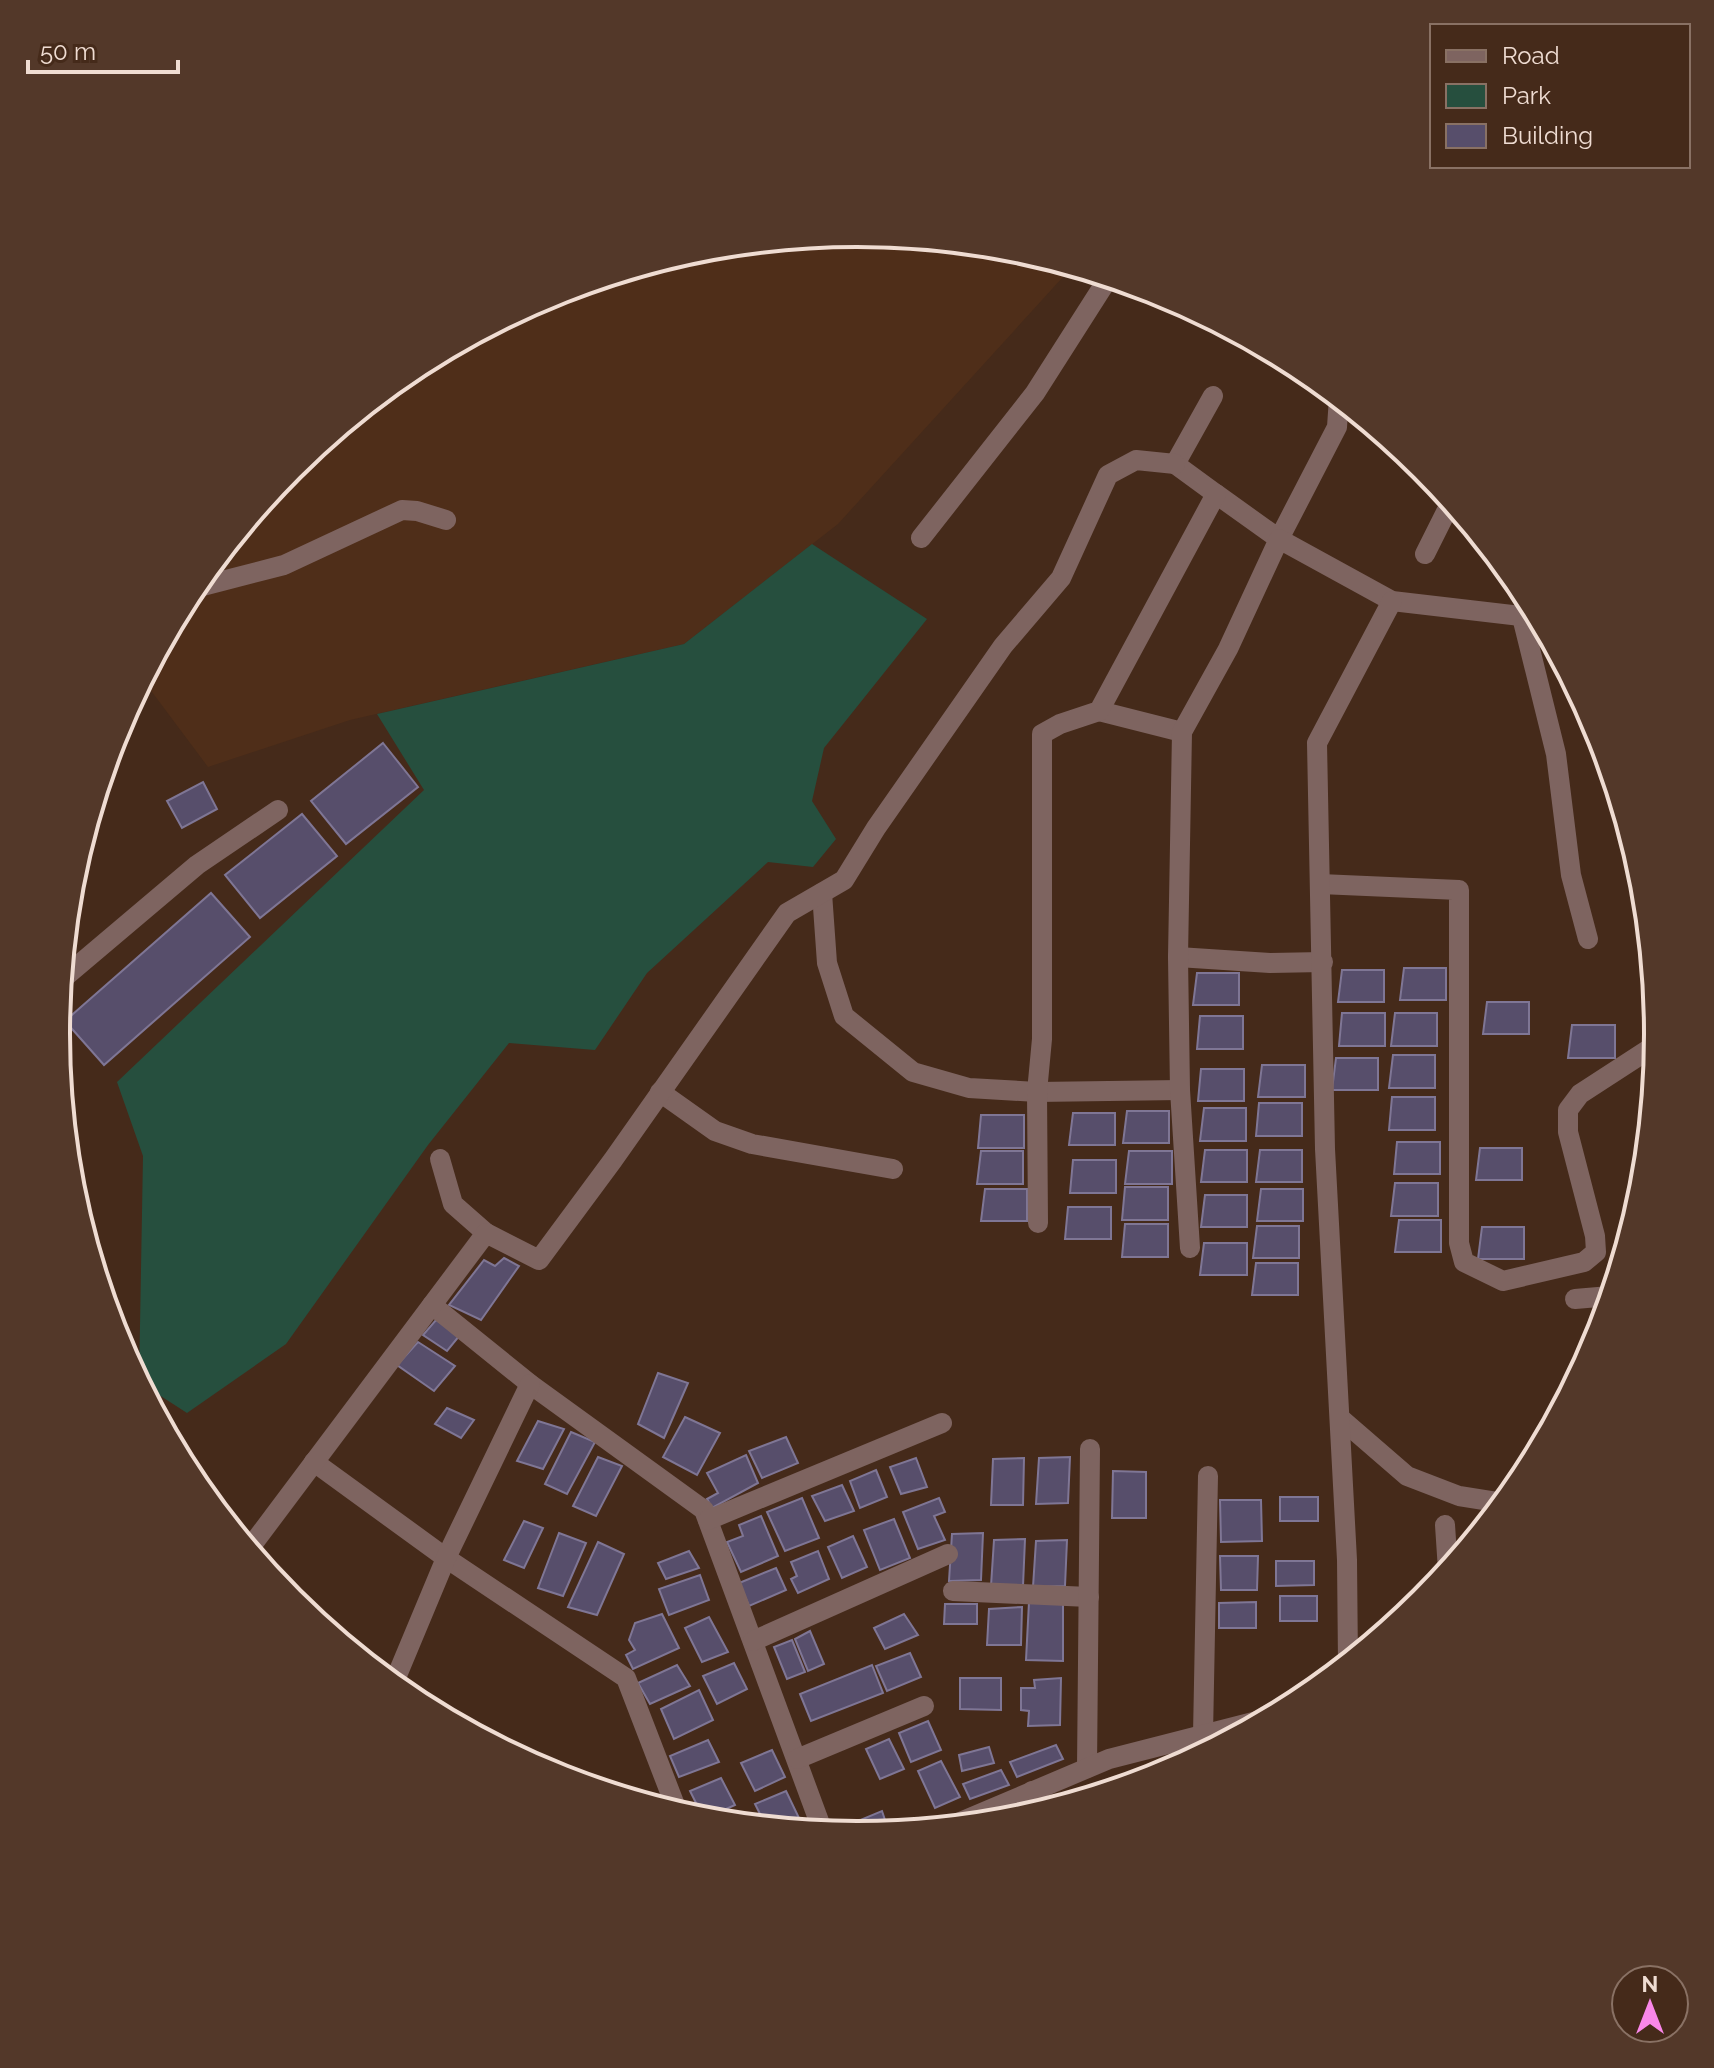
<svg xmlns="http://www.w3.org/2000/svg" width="1714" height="2068" font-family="Raleway,sans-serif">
<rect width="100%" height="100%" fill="#452a1a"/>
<path fill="#4f2e19" d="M857,233L1014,248L1073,266L838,524L684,644L350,720L208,767L143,680L191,589L291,467L412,368L551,294L701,248Z"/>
<path fill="#264f3e" d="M812,544L927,619L824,748L812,801L836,839L813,867L768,862L647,973L595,1050L509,1043L428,1145L286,1344L187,1413L139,1382L143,1156L117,1082L424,790L377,714L684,644Z"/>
<g fill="#574e6b" stroke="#7f7695" stroke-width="2">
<path d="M383,743L418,787L346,844L311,801Z"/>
<path d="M203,782L217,809L182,828L167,801Z"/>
<path d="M302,814L337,856L260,918L225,875Z"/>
<path d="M211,893L250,937L104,1065L65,1021Z"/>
<path d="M1404,968H1446V1000H1400Z"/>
<path d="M1342,970H1384V1002H1338Z"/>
<path d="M1197,973H1239V1005H1193Z"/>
<path d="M1487,1002H1529V1034H1483Z"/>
<path d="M1342,1013H1385V1046H1339Z"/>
<path d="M1395,1013H1437V1046H1391Z"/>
<path d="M1200,1016H1243V1049H1197Z"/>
<path d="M1572,1025H1615V1058H1568Z"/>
<path d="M1393,1055H1435V1088H1389Z"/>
<path d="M1336,1058H1378V1090H1332Z"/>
<path d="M1262,1065H1305V1097H1258Z"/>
<path d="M1201,1069H1244V1101H1198Z"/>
<path d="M1392,1097H1435V1130H1389Z"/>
<path d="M1259,1103H1302V1136H1256Z"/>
<path d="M1204,1108H1246V1141H1200Z"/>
<path d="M1127,1111H1169V1143H1123Z"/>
<path d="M1073,1113H1115V1145H1069Z"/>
<path d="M981,1115H1024V1148H978Z"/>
<path d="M1397,1142H1440V1174H1394Z"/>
<path d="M1480,1148H1522V1180H1476Z"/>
<path d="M1205,1150H1247V1182H1201Z"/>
<path d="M1260,1150H1302V1182H1256Z"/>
<path d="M981,1151H1023V1184H977Z"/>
<path d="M1129,1151H1172V1184H1125Z"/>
<path d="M1073,1160H1116V1193H1070Z"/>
<path d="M1395,1183H1438V1216H1391Z"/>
<path d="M1125,1187H1168V1220H1122Z"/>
<path d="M985,1189H1027V1221H981Z"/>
<path d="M1261,1189H1303V1221H1257Z"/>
<path d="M1205,1195H1247V1227H1201Z"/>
<path d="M1068,1207H1111V1239H1065Z"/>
<path d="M1399,1220H1441V1252H1395Z"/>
<path d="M1125,1224H1168V1257H1122Z"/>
<path d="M1257,1226H1299V1258H1253Z"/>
<path d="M1482,1227H1524V1259H1478Z"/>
<path d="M1204,1243H1247V1275H1200Z"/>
<path d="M504,1258L519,1266L481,1320L449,1305L484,1260L495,1266Z"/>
<path d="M1256,1263H1298V1295H1252Z"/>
<path d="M436,1320L460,1335L447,1351L423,1335Z"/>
<path d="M418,1342L455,1366L434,1391L397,1365Z"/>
<path d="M658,1373L688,1383L664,1438L638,1424Z"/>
<path d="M447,1408L474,1420L461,1438L435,1424Z"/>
<path d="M685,1417L720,1433L697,1475L663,1457Z"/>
<path d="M538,1421L564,1429L543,1469L517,1461Z"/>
<path d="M571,1432L595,1442L567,1494L545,1484Z"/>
<path d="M786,1437L798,1463L762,1478L749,1451Z"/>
<path d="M746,1455L758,1483L712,1508L707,1499L718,1493L707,1473Z"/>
<path d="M598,1457L622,1466L596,1516L573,1506Z"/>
<path d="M1070,1457L1068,1503L1036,1504L1039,1458Z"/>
<path d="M916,1458L927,1487L901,1494L890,1467Z"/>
<path d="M1024,1458L1023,1505H991L993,1459Z"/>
<path d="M876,1470L887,1497L860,1508L850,1481Z"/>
<path d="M1113,1471L1146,1472V1518H1112Z"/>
<path d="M842,1485L854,1511L825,1521L812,1496Z"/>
<rect x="1280" y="1497" width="38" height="24"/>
<path d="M802,1498L819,1538L785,1551L767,1512Z"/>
<path d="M939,1498L945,1512L934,1516L945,1540L918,1549L903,1512Z"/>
<path d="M1220,1500H1261L1262,1541L1221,1542Z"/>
<path d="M761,1516L778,1556L741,1572L727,1542L743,1536L739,1525Z"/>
<path d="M894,1519L910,1558L880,1570L864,1530Z"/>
<path d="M524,1521L543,1528L524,1568L504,1560Z"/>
<path d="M559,1533L586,1543L563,1596L538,1588Z"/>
<path d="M983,1533L981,1580L949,1581L952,1534Z"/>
<path d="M853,1536L867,1567L842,1578L828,1547Z"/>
<path d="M1025,1539L1023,1586H991L994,1540Z"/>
<path d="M1067,1540L1065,1586L1033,1587L1036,1541Z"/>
<path d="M598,1542L624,1554L597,1615L568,1607Z"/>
<path d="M689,1551L699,1568L666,1579L658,1563Z"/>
<path d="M818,1551L829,1579L798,1593L791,1579L797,1576L791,1562Z"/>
<path d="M1220,1556H1258L1257,1590H1221Z"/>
<path d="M1276,1561H1314V1585L1276,1586Z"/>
<path d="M776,1568L786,1590L749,1606L739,1583Z"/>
<path d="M700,1575L709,1600L669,1615L659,1589Z"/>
<rect x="1280" y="1596" width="37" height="25"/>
<path d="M1063,1601V1661L1026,1660L1029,1602Z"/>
<path d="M1256,1602V1628H1219V1603Z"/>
<path d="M945,1604H977V1624H944Z"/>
<path d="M1022,1607L1021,1645H987L989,1609Z"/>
<path d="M662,1614L679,1648L633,1669L626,1655L635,1650L629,1640L635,1623Z"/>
<path d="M904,1614L918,1635L885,1649L874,1628Z"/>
<path d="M709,1617L728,1652L702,1662L685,1628Z"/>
<path d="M810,1631L824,1664L808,1671L795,1639Z"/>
<path d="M792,1640L805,1672L787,1679L774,1647Z"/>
<path d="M910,1653L921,1677L887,1691L876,1666Z"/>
<path d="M734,1663L747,1689L717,1704L703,1676Z"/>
<path d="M677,1665L690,1686L650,1704L638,1683Z"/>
<path d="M872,1665L883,1693L811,1721L800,1694Z"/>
<path d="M960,1678H1001V1710L960,1709Z"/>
<path d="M1061,1678L1060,1725L1028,1726L1029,1711L1021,1710V1688H1035L1034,1680Z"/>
<path d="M699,1690L713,1720L674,1739L661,1709Z"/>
<path d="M928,1721L941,1750L911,1762L899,1733Z"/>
<path d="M889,1739L904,1769L880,1779L866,1749Z"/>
<path d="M708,1740L719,1762L679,1777L670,1756Z"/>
<path d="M1056,1745L1063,1759L1017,1777L1010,1762Z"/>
<path d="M989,1747L994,1763L962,1771L959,1755Z"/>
<path d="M772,1750L785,1777L755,1791L741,1763Z"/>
<path d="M941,1761L960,1797L935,1808L918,1771Z"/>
<path d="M1001,1770L1009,1785L970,1799L963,1784Z"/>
<path d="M721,1778L735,1805L704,1819L690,1791Z"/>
<path d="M786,1791L799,1818L779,1827L766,1826L755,1804Z"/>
<path d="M882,1811L889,1832L843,1834L841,1828Z"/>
</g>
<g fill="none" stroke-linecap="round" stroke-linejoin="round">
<g stroke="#7e6460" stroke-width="20">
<path d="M1216,494L1279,539L1337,427L1339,398"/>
<path d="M921,538L1035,393L1109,277"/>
<path d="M1425,554L1446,512L1453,504"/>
<path d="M191,589L284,565L402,510L417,511L446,520"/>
<path d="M1522,617L1556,754L1571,875L1588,939"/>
<path d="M1099,711L1182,732"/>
<path d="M1320,884L1459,890V1243L1464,1262L1503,1281L1584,1262L1596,1252L1595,1236L1568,1132V1110L1580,1094L1657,1044"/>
<path d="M822,893L827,963L844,1016L913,1072L969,1088L1037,1092L1180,1090"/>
<path d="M1178,957L1270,963L1323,962"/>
<path d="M61,980L197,865L278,810"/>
<path d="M660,1092L715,1131L752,1144L893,1169"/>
<path d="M440,1159L453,1204L486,1233"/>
<path d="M1038,1223L1037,1092L1042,1039V734L1060,724L1099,711L1216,494L1175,464L1213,396"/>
<path d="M1190,1248L1180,1090L1178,957L1182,732L1228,649L1279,539L1392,601L1538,618"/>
<path d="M1575,1299L1610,1296"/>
<path d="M432,1305L530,1384L704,1510L823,1832"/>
<path d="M1340,1418L1407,1476L1459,1496L1503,1503"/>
<path d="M314,1462L446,1558L626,1678L678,1813"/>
<path d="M708,1520L942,1423"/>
<path d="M1445,1525L1448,1570"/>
<path d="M249,1549L486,1233L539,1260L613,1160L787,913L844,880L876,828L1003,646L1061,578L1108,475L1136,460L1175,464"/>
<path d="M953,1591L1089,1597"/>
<path d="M753,1641L948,1554"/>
<path d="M1348,1663L1347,1560L1325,1149L1317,743L1392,601"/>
<path d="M393,1685L446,1558L530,1384"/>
<path d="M1203,1735L1208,1476"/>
<path d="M797,1759L924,1706"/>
<path d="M1087,1768L1090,1449"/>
<path d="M1032,1791L1045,1810"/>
<path d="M951,1826L1109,1759L1269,1718"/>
</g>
</g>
<path d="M0 0H1714V2068H0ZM70 1034a787 787 0 1 1 1574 0a787 787 0 1 1-1574 0Z" fill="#533829" fill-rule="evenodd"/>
<path fill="none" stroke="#efdcd2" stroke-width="4" d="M70 1034a787 787 0 1 1 1574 0a787 787 0 1 1-1574 0Z"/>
<rect x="1430" y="24" width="260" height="144" fill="#452a1a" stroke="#897164" stroke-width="2"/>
<rect x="1446" y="50" width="40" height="12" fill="#7e6460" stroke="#897164" stroke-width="2"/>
<text x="1502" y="64" font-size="24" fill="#efdcd2">Road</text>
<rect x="1446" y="84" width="40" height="24" fill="#264f3e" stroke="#897164" stroke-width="2"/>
<text x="1502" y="104" font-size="24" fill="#efdcd2">Park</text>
<rect x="1446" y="124" width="40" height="24" fill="#574e6b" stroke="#897164" stroke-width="2"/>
<text x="1502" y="144" font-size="24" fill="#efdcd2">Building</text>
<g transform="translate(1650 2004)"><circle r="38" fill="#452a1a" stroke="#897164" stroke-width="2"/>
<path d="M0-6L14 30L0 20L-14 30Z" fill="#f987e9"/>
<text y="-12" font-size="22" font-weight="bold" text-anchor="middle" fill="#efdcd2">N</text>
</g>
<path d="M28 60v12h150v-12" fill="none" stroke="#efdcd2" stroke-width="4"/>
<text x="40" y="60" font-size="24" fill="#efdcd2" stroke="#452a1a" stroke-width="6" paint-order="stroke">50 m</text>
</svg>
